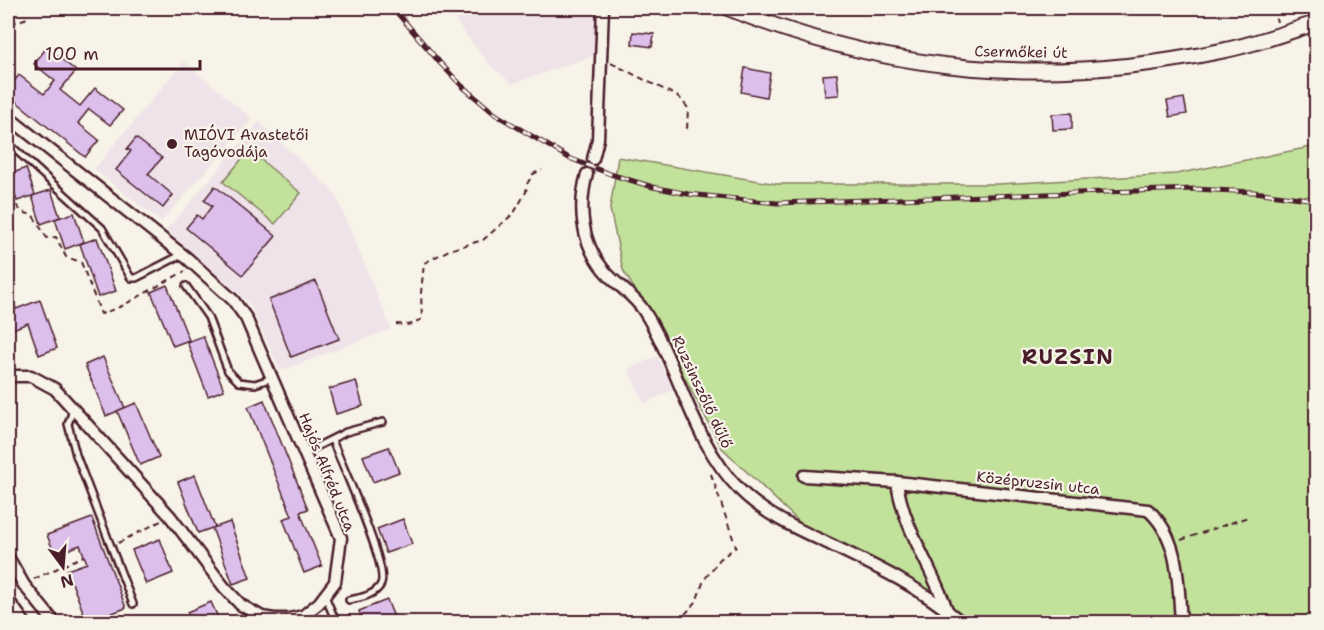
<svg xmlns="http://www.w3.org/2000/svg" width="1324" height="630" font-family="'Shantell Sans',sans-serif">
<rect width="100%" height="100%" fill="#f7f3e8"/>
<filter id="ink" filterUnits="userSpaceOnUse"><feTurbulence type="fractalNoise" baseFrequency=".0167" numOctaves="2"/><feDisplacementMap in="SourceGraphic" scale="12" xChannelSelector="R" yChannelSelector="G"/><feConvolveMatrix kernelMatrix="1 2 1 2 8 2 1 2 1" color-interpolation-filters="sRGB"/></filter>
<g filter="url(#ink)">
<g fill="#efe3e9">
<path d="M446,8H594L596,19L595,55L512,84L488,63Z"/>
<path d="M184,61L252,119L161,222L94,169Z"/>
<path d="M259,122L335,193L391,329L280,371L250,304L166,230Z"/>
<path d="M657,356L673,390L644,403L628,369Z"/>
</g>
<g fill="#c2e29b" stroke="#868063" stroke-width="1.5">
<path d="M1316,146V622H967L904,576L816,538L722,448L662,335L623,270L610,209L618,157L777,184H998L1176,174Z"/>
<path d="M249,150L301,193L275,224L223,182Z"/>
</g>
<g fill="#ddbfec" stroke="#4a1f2b" stroke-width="1.5">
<path d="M633,32L654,34L652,47L632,44Z"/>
<path d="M47,47L76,71L60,90L80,106L95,88L123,110L110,125L89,109L78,123L99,140L85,157L8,95V89L19,75L44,94L55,81L34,64Z"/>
<path d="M745,68L770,73L766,97L741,92Z"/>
<path d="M837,74L839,95L825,96L823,75Z"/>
<path d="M1184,98L1187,114L1170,117L1167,101Z"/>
<path d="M1072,113V129L1053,130L1052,114Z"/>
<path d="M136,138L162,158L148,174L173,195L163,208L116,170L131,151L127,149Z"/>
<path d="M26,168L35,195L17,201L8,175Z"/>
<path d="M215,186L276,236L243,275L186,228L197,215L202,219L212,206L204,200Z"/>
<path d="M51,190L60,217L41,224L32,196Z"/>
<path d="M74,213L84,242L65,249L55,219Z"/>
<path d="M97,238L116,291L98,297L80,244Z"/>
<path d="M316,281L339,339L291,357L269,300Z"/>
<path d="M167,285L189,340L173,346L151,292Z"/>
<path d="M9,289L16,309L40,300L57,348L39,355L28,323L8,331Z"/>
<path d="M203,336L224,390L208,396L187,342Z"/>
<path d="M103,357L125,408L106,416L85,365Z"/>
<path d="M356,381L363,406L336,414L329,389Z"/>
<path d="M264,400L308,509L300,512L322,566L304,573L283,519L292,516L248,407Z"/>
<path d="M136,403L159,457L140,465L117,411Z"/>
<path d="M389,447L399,472L373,482L363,456Z"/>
<path d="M195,475L215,527L213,528L230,522L250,578L233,584L212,528L198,533L178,482Z"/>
<path d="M92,518L126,608L87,622L67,570L87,563L80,545L55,555L47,535Z"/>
<path d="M403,519L412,544L386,553L377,529Z"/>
<path d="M160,539L173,573L146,584L132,550Z"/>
<path d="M387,600L396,622H363L359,611Z"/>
<path d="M211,602L220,622H192L187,612Z"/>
</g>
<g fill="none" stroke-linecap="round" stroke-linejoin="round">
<defs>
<g id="lane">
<path d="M8,143L102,228L131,278H136L181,255"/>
<path d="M186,286L208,317L228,371L239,382L255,384L272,378"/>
<path d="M75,410L72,413L68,424L76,455L133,604"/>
<path d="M332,440C341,463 389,567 381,584C376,595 360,598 349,600"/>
<path d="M304,453L346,432L383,422"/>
<path d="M325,596L336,622"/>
</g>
<g id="street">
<path d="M8,117L188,259L233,300L246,318L341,538L335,582L319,603L303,616L289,619H274L262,617L241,605L224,587L170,516L55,389L31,376H8"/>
<path d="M593,159L598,139L603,8"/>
<path d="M587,174C578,206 581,242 603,269C615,284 634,295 644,311C680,368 692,442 740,490C764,514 795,528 825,542C873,565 921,587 961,622"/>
<path d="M804,476L897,482L1148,510C1180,538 1178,583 1181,622"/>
<path d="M897,482C903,528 932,567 947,610"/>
<path d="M8,557L24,585L54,622"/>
<path d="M8,600L24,622"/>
</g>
<path id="secondary" d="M728,8C890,74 1049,87 1221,51C1253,45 1285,33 1316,23"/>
</defs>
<use href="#lane" stroke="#4a1f2b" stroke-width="10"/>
<use href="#street" stroke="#4a1f2b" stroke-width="15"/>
<use href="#secondary" stroke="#4a1f2b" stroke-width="18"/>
<g stroke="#4a1f2b" stroke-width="2" stroke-dasharray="6 4.5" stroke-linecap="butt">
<path d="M1273,8L1277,22"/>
<path d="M8,10L12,21L16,22L30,17"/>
<path d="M8,35L12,21"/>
<path d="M611,63L679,97L688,108L687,130"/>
<path d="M8,186C13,198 17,215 32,214L47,238L56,237L66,257L81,262L101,314L122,306L185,271"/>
<path d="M396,324L409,325L422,319L421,293L424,263L449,250L483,240L514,213L526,192L527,184L533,174L542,170"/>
<path d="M1181,540L1248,517"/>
<path d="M118,543L161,521"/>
<path d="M34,579L84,556"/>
<path d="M678,622L696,602L704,580L720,559L736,547L710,471"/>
</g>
<use href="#lane" stroke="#f7f3e8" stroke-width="5"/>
<use href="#street" stroke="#f7f3e8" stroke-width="10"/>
<use href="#secondary" stroke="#f7f3e8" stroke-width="14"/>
<defs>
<path id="rail" d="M393,8L441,64L462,86L495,114L569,158L610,174L653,187L688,194L777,203L1194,189L1254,192L1316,200"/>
</defs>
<use href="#rail" stroke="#4a1f2b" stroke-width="5"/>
<use href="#rail" stroke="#f7f3e8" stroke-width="3" stroke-dasharray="9" stroke-linecap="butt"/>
</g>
</g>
<circle fill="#4a1f2b" stroke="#f7f3e8" stroke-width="2" cx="172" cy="144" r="6"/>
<g text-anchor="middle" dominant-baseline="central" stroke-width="4.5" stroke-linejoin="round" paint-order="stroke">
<g font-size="15" fill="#4a1f2b" stroke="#f7f3e8">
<text transform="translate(1021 52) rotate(1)">Csermőkei út</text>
<text transform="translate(702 392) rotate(65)">Ruzsinszőlő dűlő</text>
<text transform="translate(327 472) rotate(68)">Hajós Alfréd utca</text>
<text transform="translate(1038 483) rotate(6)">Középruzsin utca</text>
</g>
<g font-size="15" fill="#4a1f2b" stroke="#f7f3e8" text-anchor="start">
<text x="184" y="135">MIÓVI Avastetői<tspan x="184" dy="17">Tagóvodája</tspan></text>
</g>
<g font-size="21" font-weight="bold" letter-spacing="1.5" fill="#4a1f2b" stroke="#f7f3e8">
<text x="1068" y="357">RUZSIN</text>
</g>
</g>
<rect width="1324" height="630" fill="none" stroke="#f7f3e8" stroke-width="30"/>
<rect x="15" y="15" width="1294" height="600" fill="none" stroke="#4a1f2b" stroke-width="2" filter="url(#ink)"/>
<g transform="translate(63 567) rotate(164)" stroke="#f7f3e8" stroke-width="4.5" paint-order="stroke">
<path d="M0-4.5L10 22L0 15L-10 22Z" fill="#4a1f2b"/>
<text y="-9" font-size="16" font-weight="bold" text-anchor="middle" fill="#4a1f2b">N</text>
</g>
<path d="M36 60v9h164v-9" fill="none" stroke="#4a1f2b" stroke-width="3"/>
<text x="45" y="60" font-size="18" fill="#4a1f2b" stroke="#f7f3e8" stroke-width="4.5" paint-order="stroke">100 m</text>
</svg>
